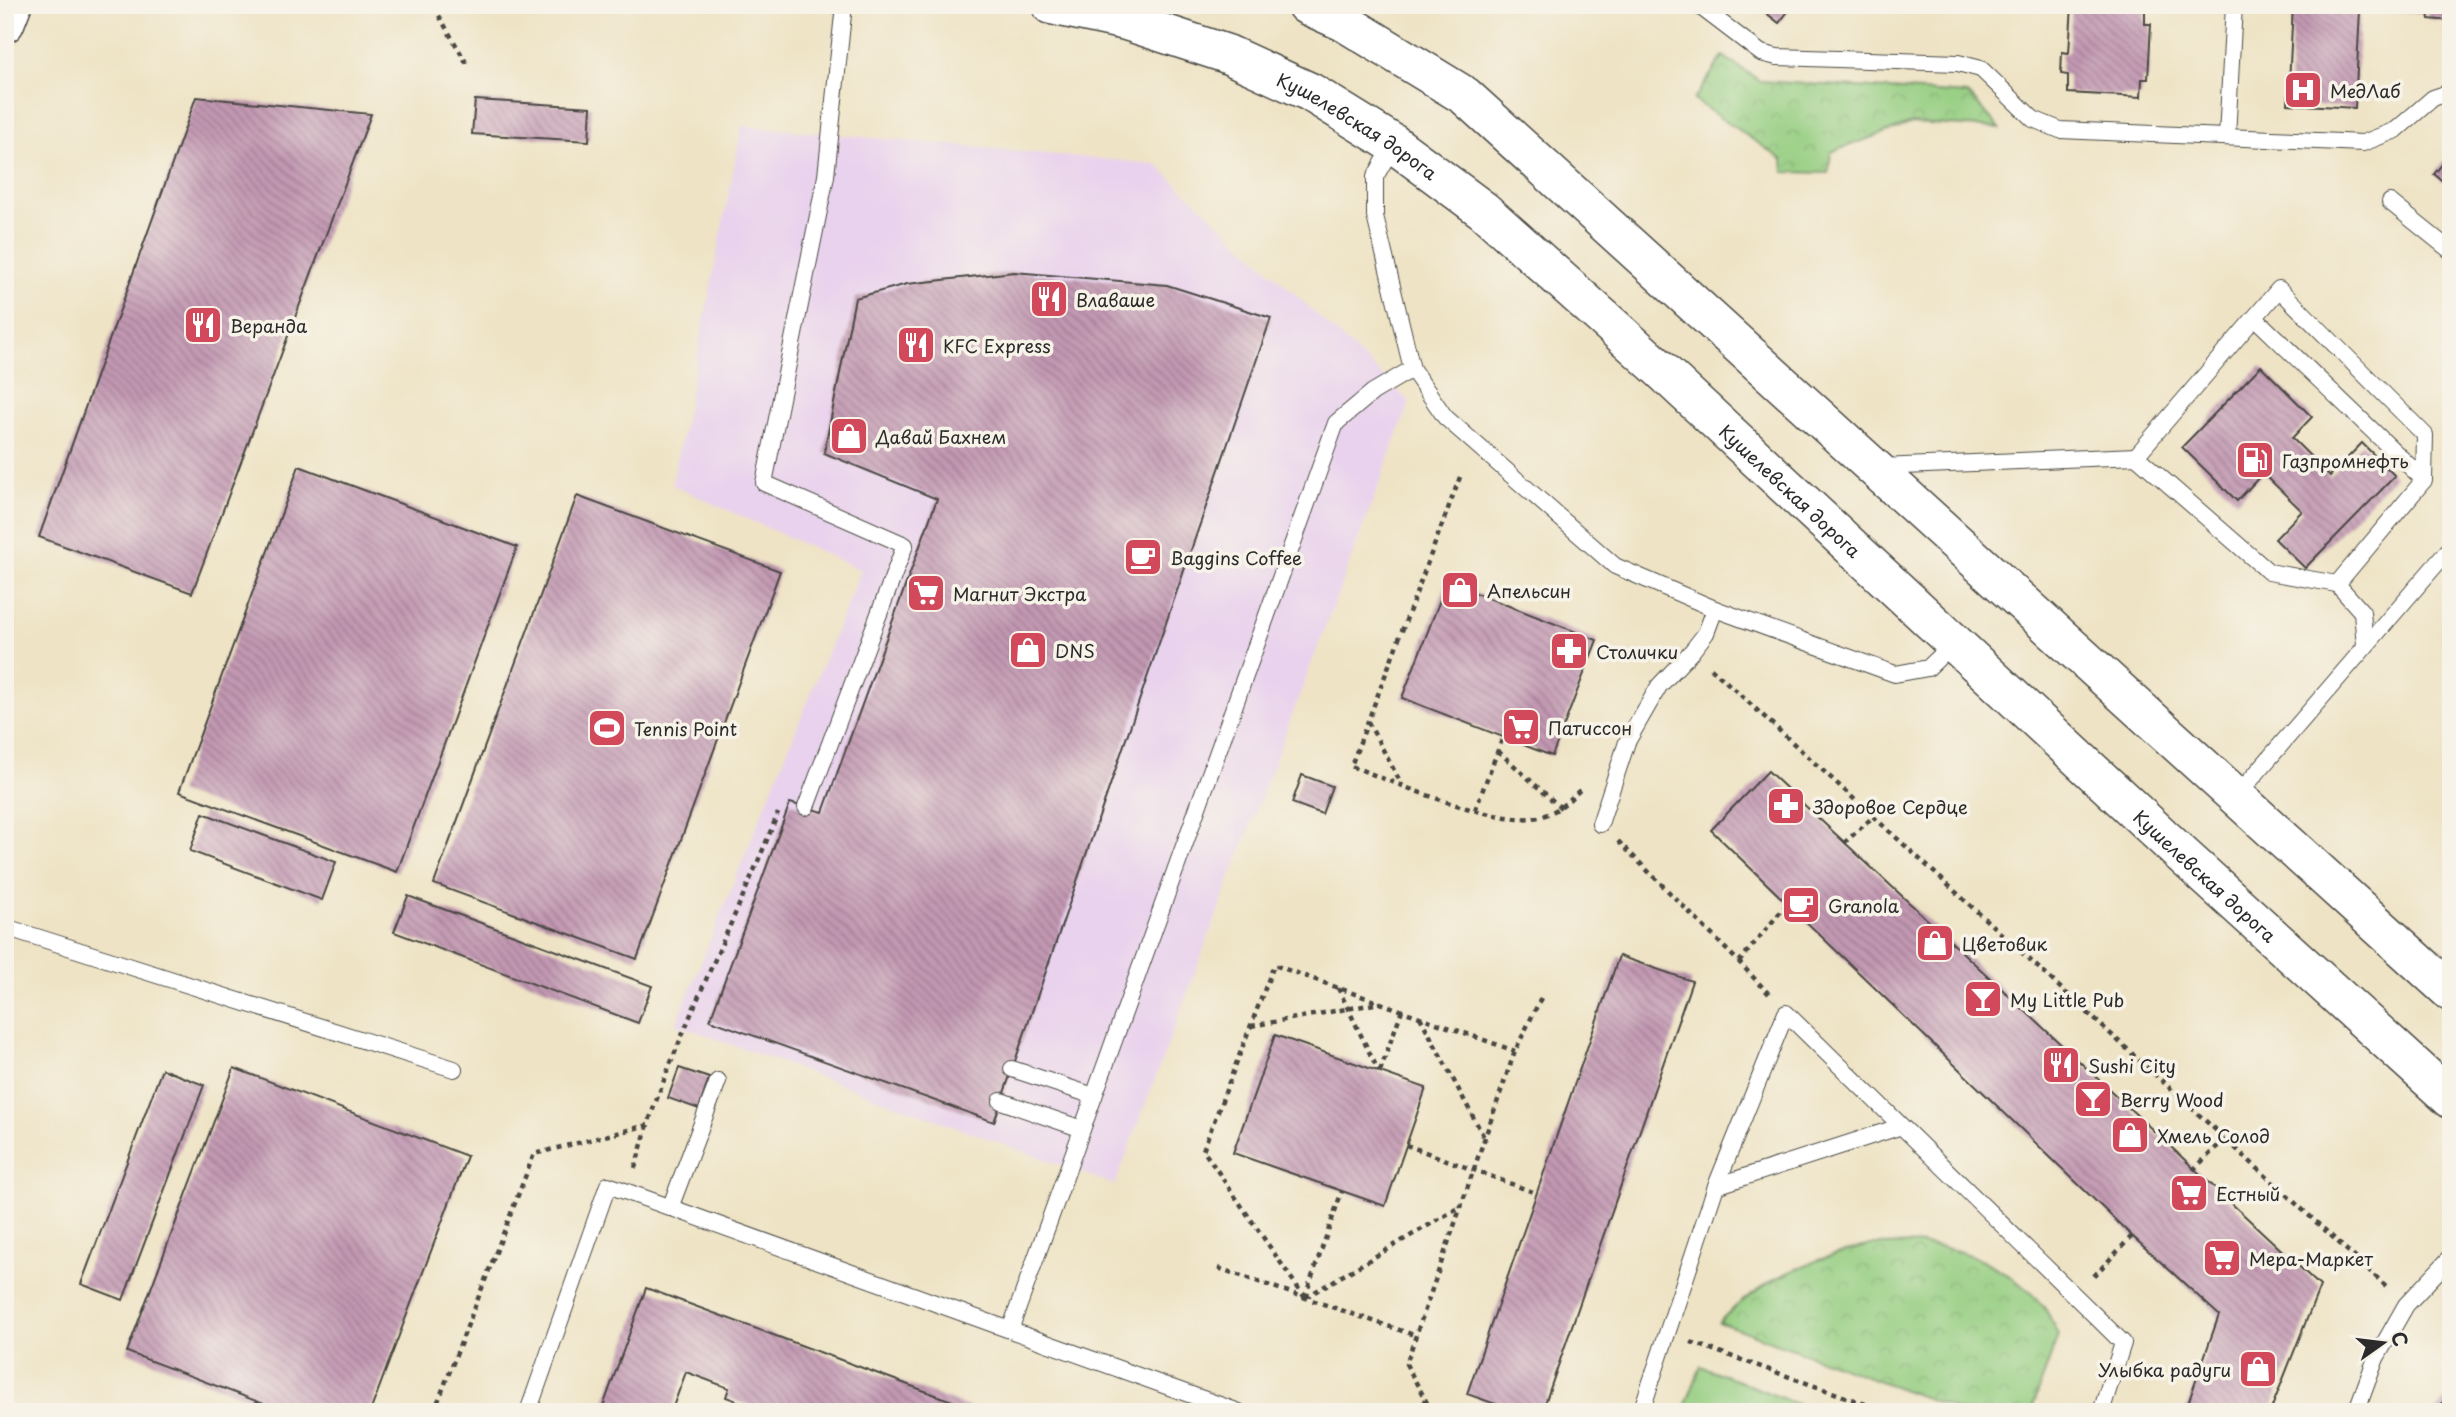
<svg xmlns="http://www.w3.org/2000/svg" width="2456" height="1417" font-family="'Playpen Sans',sans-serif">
<defs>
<pattern id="park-crowns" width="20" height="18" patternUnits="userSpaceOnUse" patternTransform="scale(1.75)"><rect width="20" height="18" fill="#94cd80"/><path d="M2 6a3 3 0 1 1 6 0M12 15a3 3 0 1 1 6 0" fill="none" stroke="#80b06f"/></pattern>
<pattern id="building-back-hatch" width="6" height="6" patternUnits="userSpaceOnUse" patternTransform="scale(1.75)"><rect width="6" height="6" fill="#c298b2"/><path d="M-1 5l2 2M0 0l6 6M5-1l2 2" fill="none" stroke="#9e7c91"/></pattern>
</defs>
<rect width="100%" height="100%" fill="#f7f3e8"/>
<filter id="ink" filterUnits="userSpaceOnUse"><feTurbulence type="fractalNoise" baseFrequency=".0143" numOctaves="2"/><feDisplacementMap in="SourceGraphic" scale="14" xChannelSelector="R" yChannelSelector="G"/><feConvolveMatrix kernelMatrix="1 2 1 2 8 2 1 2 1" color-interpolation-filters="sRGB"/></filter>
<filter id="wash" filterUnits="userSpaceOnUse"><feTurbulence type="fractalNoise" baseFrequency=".00686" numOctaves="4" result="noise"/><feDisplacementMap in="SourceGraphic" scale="28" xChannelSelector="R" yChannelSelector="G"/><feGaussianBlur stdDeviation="1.57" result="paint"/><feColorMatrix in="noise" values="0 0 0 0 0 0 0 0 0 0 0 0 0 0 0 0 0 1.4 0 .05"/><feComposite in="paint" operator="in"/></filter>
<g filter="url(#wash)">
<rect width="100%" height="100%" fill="#eee3c5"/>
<path fill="#e9d2ed" d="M742,126L1156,164L1410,402L1115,1185L676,1024L861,570L672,485Z"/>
<path fill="#94cd80" stroke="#607c56" stroke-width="2" d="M1701,1366L1817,1412H1683Z"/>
<g fill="url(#park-crowns)" stroke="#607c56" stroke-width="2">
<path d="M1723,56L1760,81L1968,94L2000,128L1912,123L1831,152L1828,173L1784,172L1783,160L1694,100Z"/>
<path d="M1871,1245C1889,1245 1907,1244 1925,1245C1969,1248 2015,1273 2043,1306C2050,1314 2053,1326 2058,1335L2031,1412H1964L1719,1322C1763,1278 1811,1259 1871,1245Z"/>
</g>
<g id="blocks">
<g fill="url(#building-back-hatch)">
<path d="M1756,5H1793L1779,23Z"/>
<path d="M2072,5H2151V8H2145V24H2151L2148,79H2142L2141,97L2068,93V75L2061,74L2062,52L2069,53Z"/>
<path d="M2293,5H2451V21L2429,19L2428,13L2360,10L2355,108L2288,104Z"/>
<path d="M196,97L371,114L192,593L39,537Z"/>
<path d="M475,100L591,107L589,141L472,134Z"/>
<path d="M2451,154V188L2434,174Z"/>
<path d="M1014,272L1167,285L1271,318L994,1122L710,1020L790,803L823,812L937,499L824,453L855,298L907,284Z"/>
<path d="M2261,366L2312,417L2292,438L2330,476L2362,443L2395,476L2305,568L2275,539L2302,511L2263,473L2237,501L2182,447Z"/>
<path d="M299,466L517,547L397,872L179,792Z"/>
<path d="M577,496L780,571L637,959L434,884Z"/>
<path d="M1447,582L1597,640L1552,756L1402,698Z"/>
<path d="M1768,771L2320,1286L2270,1412H2185L2219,1315L2132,1236L1711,830Z"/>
<path d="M1302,775L1332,786L1322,814L1292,803Z"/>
<path d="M203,813L336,862L322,900L190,851Z"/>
<path d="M408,896L652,986L638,1023L394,932Z"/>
<path d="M1619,956L1692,981L1542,1412H1518L1467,1394Z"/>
<path d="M1275,1035L1426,1088L1385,1206L1233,1153Z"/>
<path d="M234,1068L467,1156L370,1412H285L127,1352Z"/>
<path d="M679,1068L709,1078L699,1109L668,1098Z"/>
<path d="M162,1069L204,1085L123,1300L81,1284Z"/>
<path d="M646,1288L979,1411V1412H767L726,1397L729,1388L686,1372L671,1412H601Z"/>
<path d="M2451,1391V1412H2436Z"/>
</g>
</g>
</g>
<g filter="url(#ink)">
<use href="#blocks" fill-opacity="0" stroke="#484742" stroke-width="2"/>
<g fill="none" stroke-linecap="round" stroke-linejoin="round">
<defs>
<g id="service">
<path d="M1698,5L1761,53L1777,57L1958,63L1981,69L2033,119L2060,130L2363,143L2396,130L2433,98L2451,92"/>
<path d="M2227,137L2234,5"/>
<path d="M1394,144L1375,177V216L1412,369L1445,417L1615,566L1715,609L1895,674L1928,668L1954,643"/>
<path d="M2390,202L2451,251"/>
<path d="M2255,318L2424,480"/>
<path d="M2136,456L2279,289L2425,435L2424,480L2337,584"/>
<path d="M1881,467L2136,456L2269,572L2337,584L2362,612L2365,645"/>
<path d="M2235,798L2451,547"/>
<path d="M806,807L905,545L764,483L826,176L844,5"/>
<path d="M1600,824L1627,742L1659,686L1692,651L1706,633L1715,609"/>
<path d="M5,927L454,1069"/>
<path d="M1012,1069L1094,1096"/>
<path d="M1001,1101L1082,1129"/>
<path d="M1716,1186L1899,1127"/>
<path d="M670,1208L718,1081"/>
<path d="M528,1412L608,1185L1010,1330"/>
<path d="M1239,1412L1010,1330L1336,423L1373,392L1412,369"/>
<path d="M1641,1412L1716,1186L1786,1013L2123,1343L2101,1412"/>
<path d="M2356,1412L2376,1358L2406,1305L2451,1257"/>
</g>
<g id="primary">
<path id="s1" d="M1051,5L1126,21L1227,54L1310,92L1394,144L1483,210L1658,367L2179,852L2451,1099"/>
<path d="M1306,5L1344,22L1465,96L2451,992"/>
<path d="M5,23L12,5"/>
</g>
</defs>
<use href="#service" stroke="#484742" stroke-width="18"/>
<use href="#primary" stroke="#484742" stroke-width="41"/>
<g stroke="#484742" stroke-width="4.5" stroke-dasharray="5 5" stroke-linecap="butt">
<path d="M434,7L467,64"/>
<path d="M1460,477L1351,766C1394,782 1496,827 1538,817C1557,813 1568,801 1582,788"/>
<path d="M1711,668L2386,1286"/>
<path d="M1368,722L1402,785"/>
<path d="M1498,751L1561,808"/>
<path d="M1475,810L1503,737"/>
<path d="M1618,841L1739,962L1769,994"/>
<path d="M1844,843L1873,817"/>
<path d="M1739,962L1787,904"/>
<path d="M1338,988L1379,1072"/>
<path d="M1420,1017L1486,1141"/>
<path d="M1251,1026L1380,1003"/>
<path d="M1380,1071L1402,1010"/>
<path d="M1406,1145L1536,1193"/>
<path d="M635,1168C642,1144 649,1119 658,1096C694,1000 740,908 778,813"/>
<path d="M2193,1170L2225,1139"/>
<path d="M1218,1268L1417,1336"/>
<path d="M2094,1276L2132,1236"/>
<path d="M1305,1297L1342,1191"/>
<path d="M1306,1297L1463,1205"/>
<path d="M1305,1298L1203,1150L1274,965L1515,1051"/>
<path d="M1691,1342L1888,1412"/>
<path d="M434,1412L534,1154L648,1125"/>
<path d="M1421,1412L1425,1399"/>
<path d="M1432,1412L1406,1364L1515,1051L1541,998"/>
</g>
<use href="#service" stroke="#fff" stroke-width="16"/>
<use href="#primary" stroke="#fff" stroke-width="38"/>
</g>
</g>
<defs>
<symbol id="hospital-square" viewBox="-11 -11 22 22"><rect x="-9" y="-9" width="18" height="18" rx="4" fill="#d1495b" stroke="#f7f3e8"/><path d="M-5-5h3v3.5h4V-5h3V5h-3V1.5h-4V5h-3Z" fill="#fff"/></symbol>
<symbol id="restaurant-square" viewBox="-11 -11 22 22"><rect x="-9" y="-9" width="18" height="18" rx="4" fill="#d1495b" stroke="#f7f3e8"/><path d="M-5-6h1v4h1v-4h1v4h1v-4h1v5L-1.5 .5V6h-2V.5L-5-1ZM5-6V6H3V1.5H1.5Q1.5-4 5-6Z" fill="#fff"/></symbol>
<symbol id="shop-square" viewBox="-11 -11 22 22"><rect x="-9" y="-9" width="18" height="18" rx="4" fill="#d1495b" stroke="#f7f3e8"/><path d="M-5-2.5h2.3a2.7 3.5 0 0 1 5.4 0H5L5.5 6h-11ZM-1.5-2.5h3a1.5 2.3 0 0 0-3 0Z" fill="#fff"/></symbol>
<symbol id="fuel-square" viewBox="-11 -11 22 22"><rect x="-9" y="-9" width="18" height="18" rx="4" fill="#d1495b" stroke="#f7f3e8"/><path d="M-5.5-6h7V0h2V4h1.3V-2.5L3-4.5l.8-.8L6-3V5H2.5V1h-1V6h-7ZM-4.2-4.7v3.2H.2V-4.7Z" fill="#fff"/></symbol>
<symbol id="cafe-square" viewBox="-11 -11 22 22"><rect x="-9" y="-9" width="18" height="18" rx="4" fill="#d1495b" stroke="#f7f3e8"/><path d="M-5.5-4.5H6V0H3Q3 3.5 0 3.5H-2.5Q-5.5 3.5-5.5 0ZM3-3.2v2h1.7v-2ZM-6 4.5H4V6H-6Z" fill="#fff"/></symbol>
<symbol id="supermarket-square" viewBox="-11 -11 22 22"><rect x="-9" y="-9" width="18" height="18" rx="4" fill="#d1495b" stroke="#f7f3e8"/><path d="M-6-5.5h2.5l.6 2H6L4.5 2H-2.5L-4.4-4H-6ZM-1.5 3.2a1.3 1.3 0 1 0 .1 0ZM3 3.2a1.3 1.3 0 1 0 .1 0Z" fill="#fff"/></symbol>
<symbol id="pharmacy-square" viewBox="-11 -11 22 22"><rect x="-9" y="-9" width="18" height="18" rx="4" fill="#d1495b" stroke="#f7f3e8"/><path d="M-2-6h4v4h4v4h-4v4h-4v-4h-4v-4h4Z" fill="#fff"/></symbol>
<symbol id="stadium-square" viewBox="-11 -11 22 22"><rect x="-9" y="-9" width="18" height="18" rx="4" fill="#d1495b" stroke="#f7f3e8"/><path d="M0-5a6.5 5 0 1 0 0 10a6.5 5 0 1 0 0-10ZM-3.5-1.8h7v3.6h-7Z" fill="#fff"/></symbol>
<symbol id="bar-square" viewBox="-11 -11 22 22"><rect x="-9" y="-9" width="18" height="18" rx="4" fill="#d1495b" stroke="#f7f3e8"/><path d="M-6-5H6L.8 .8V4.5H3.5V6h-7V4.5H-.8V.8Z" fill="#fff"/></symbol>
</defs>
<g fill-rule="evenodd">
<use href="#hospital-square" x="2281" y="68" width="44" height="44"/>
<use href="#restaurant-square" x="1027" y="277" width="44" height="44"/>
<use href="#restaurant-square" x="181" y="303" width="44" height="44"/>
<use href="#restaurant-square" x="894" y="323" width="44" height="44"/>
<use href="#shop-square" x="827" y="414" width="44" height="44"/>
<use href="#fuel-square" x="2233" y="438" width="44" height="44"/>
<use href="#cafe-square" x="1121" y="535" width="44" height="44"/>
<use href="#shop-square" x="1438" y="568" width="44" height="44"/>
<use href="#supermarket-square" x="904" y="571" width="44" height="44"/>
<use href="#shop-square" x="1006" y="628" width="44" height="44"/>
<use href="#pharmacy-square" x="1547" y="629" width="44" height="44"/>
<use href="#supermarket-square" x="1499" y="705" width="44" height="44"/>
<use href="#stadium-square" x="585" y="706" width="44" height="44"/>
<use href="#pharmacy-square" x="1764" y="784" width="44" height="44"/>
<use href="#cafe-square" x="1779" y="883" width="44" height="44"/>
<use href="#shop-square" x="1913" y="921" width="44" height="44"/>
<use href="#bar-square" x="1961" y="977" width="44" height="44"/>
<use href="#restaurant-square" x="2039" y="1043" width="44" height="44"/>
<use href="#bar-square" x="2071" y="1077" width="44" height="44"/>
<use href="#shop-square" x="2108" y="1113" width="44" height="44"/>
<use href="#supermarket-square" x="2167" y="1171" width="44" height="44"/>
<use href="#supermarket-square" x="2200" y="1236" width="44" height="44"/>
<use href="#shop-square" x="2236" y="1347" width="44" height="44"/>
</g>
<g text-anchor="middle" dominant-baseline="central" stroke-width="7" stroke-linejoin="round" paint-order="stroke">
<g font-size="18" fill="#2b2b2b" stroke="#f7f3e8" text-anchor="start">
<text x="2330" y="90">МедЛаб</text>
<text x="1076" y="299">Влаваше</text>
<text x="230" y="325">Веранда</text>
<text x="943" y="345">KFC Express</text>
<text x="876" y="436">Давай Бахнем</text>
<text x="2282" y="460">Газпромнефть</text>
<text x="1170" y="557">Baggins Coffee</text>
<text x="1487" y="590">Апельсин</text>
<text x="953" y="593">Магнит Экстра</text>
<text x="1055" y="650">DNS</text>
<text x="1596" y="651">Столички</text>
<text x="1548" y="727">Патиссон</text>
<text x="634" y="728">Tennis Point</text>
<text x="1813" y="806">Здоровое Сердце</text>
<text x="1828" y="905">Granola</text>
<text x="1962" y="943">Цветовик</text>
<text x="2010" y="999">My Little Pub</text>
<text x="2088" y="1065">Sushi City</text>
<text x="2120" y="1099">Berry Wood</text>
<text x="2157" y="1135">Хмель Солод</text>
<text x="2216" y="1193">Естный</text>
<text x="2249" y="1258">Мера-Маркет</text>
<text x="2231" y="1369" text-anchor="end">Улыбка радуги</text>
</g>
<g font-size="18" fill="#2b2b2b" stroke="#f7f3e8">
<text stroke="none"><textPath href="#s1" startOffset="332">Кушелевская дорога</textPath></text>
<text stroke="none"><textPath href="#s1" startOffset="900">Кушелевская дорога</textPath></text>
<text stroke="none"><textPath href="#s1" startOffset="1466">Кушелевская дорога</textPath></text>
</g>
</g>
<rect width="2456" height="1417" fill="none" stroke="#f7f3e8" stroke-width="28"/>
<g transform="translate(2383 1343) rotate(76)" stroke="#f7f3e8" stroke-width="5" paint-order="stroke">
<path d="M0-5L12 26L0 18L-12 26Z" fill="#2b2b2b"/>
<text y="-10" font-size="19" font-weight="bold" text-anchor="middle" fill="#2b2b2b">С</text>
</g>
</svg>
